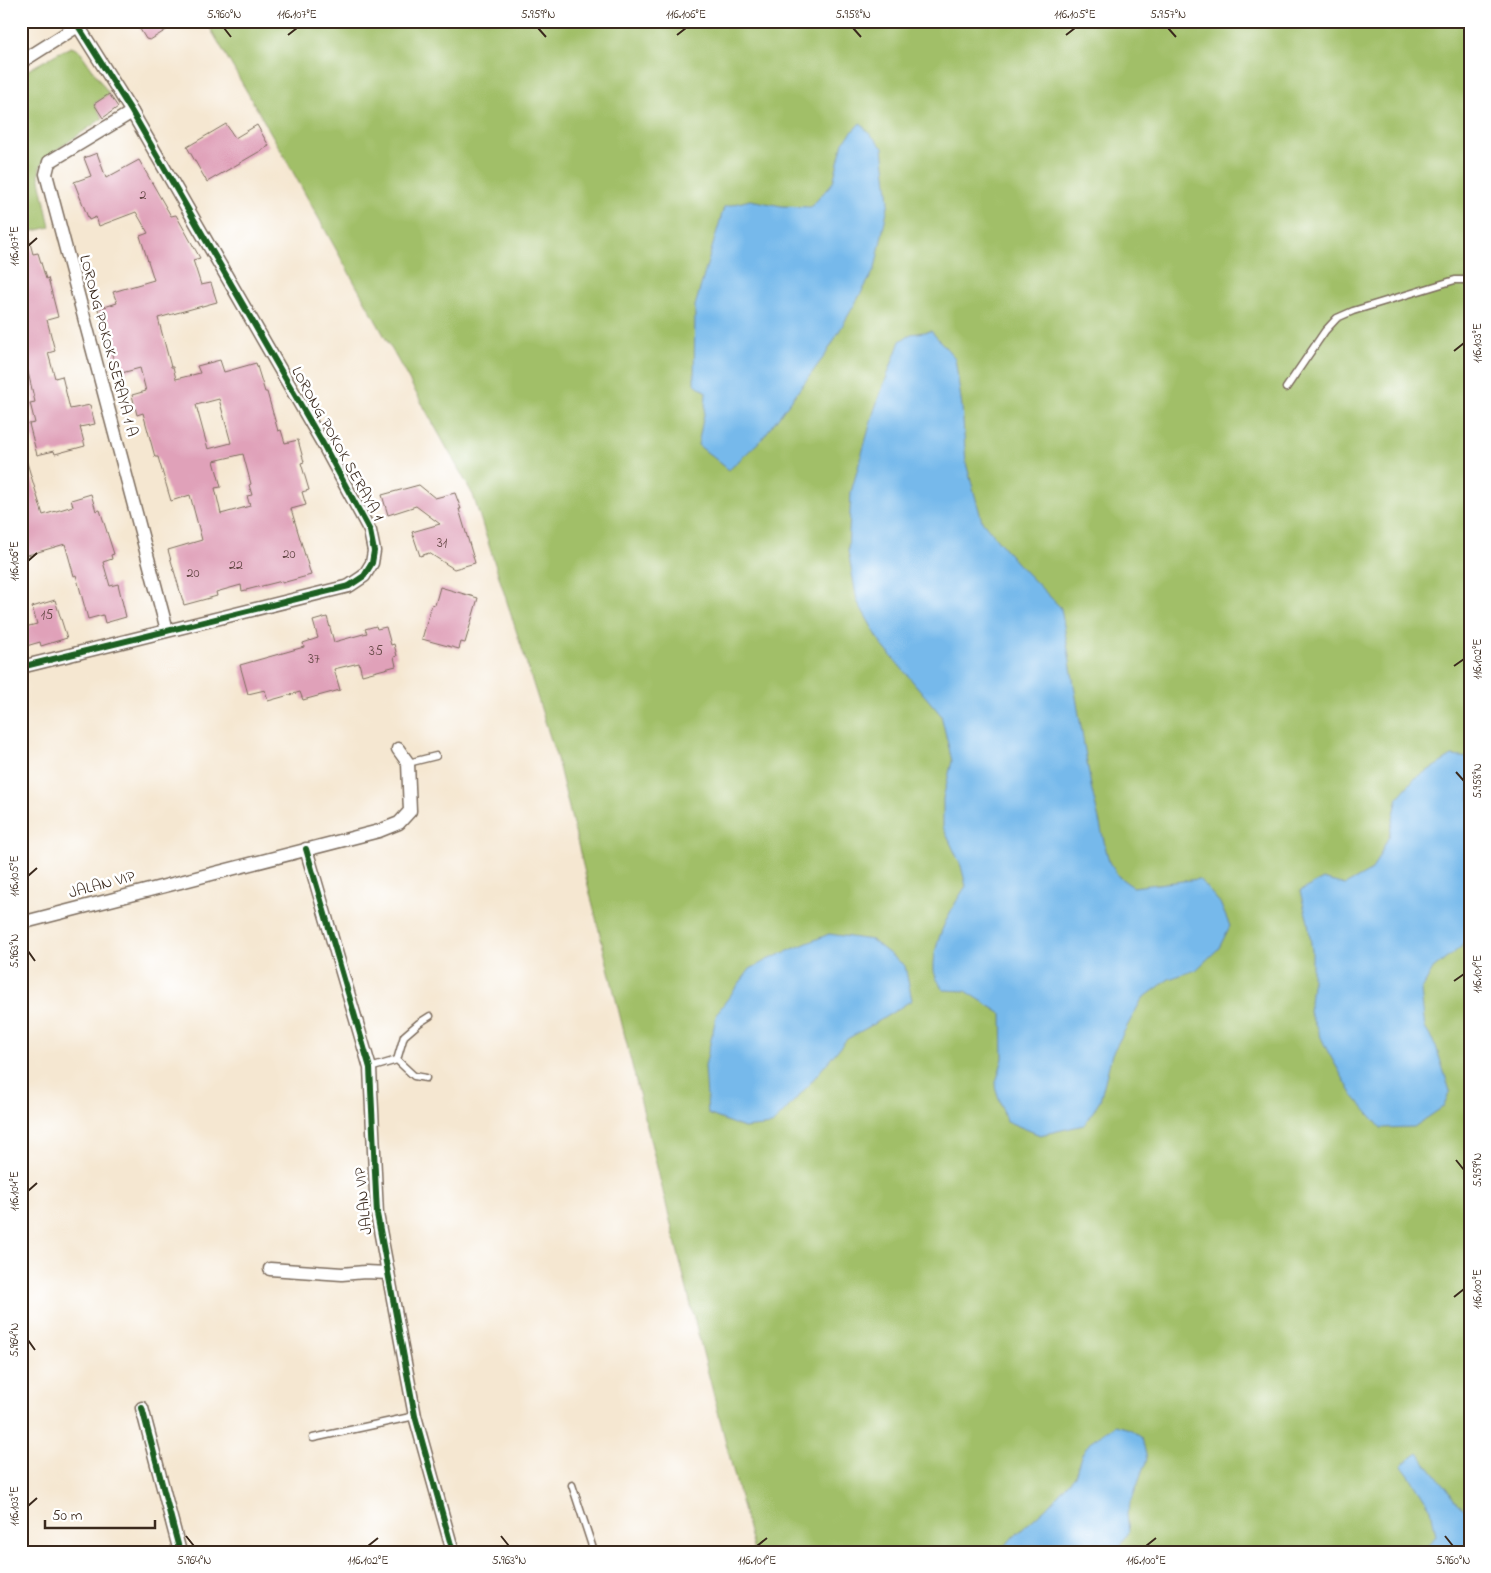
<svg xmlns="http://www.w3.org/2000/svg" width="1491" height="1573" font-family="'Indie Flower',sans-serif">
<rect width="100%" height="100%" fill="#fff"/>
<filter id="ink" filterUnits="userSpaceOnUse"><feTurbulence type="fractalNoise" baseFrequency=".02" numOctaves="2"/><feDisplacementMap in="SourceGraphic" scale="10" xChannelSelector="R" yChannelSelector="G"/><feConvolveMatrix kernelMatrix="1 2 1 2 8 2 1 2 1" color-interpolation-filters="sRGB"/></filter>
<filter id="wash" filterUnits="userSpaceOnUse"><feTurbulence type="fractalNoise" baseFrequency=".0096" numOctaves="4" result="noise"/><feDisplacementMap in="SourceGraphic" scale="20" xChannelSelector="R" yChannelSelector="G"/><feGaussianBlur stdDeviation="1.12" result="paint"/><feColorMatrix in="noise" values="0 0 0 0 0 0 0 0 0 0 0 0 0 0 0 0 0 1.4 0 .05"/><feComposite in="paint" operator="in"/></filter>
<g filter="url(#wash)">
<rect width="100%" height="100%" fill="#f5e7d1"/>
<g fill="#a1bf67" stroke="#6e7442">
<path d="M206,21H1470V1552H754L694,1318L557,759L473,495L279,147Z"/>
<path d="M71,47L79,50L109,94L94,104L103,118L46,157L40,167L39,175L50,227L21,234V74L58,53Z"/>
</g>
<g fill="#76b9eb" stroke="#587284">
<path d="M860,123L883,148L889,201L875,269L826,354L762,439L729,470L698,445L705,409L706,392L694,383L695,306L724,207L750,200L782,206L811,207L833,182L843,142Z"/>
<path d="M931,331L955,358L962,406L966,463L982,521L1016,562L1061,608L1091,786L1109,862L1119,877L1133,887L1199,879L1220,903L1230,926L1219,948L1196,970L1169,979L1142,999L1112,1054L1100,1101L1084,1125L1040,1135L1006,1121L995,1086L1003,1058L1002,1014L966,991L943,990C940,984 934,976 934,969C933,940 951,909 966,886L961,866L943,827V798L952,761L941,715L882,645L857,601L848,551L851,492L874,411L900,341L911,334Z"/>
<path d="M1452,756L1470,758V931L1461,947L1433,969L1421,991L1425,1028L1436,1046L1450,1091L1443,1107L1414,1127L1381,1128L1352,1094L1327,1050L1309,1012L1312,984V951L1308,922L1300,891L1323,879L1345,885L1372,870L1389,836L1398,797L1414,779Z"/>
<path d="M829,934L872,940L905,966L912,1000L879,1021L847,1039L806,1088L772,1125L744,1128L708,1114L705,1066L717,1013L750,969L769,959Z"/>
<path d="M1115,1425L1130,1429L1142,1438L1147,1459L1127,1513L1129,1532L1120,1546L1109,1552H997L1046,1508L1075,1476L1081,1456L1091,1441Z"/>
<path d="M1418,1453L1470,1518V1552H1422L1436,1536L1431,1509L1413,1481L1401,1465Z"/>
</g>
<g id="blocks">
<g fill="#e0a1b9" fill-rule="evenodd">
<path d="M135,21H181L150,40L146,39Z"/>
<path d="M109,94L118,107L103,118L94,104Z"/>
<path d="M226,124L235,138L257,125L269,146L207,182L187,147Z"/>
<path d="M97,153L106,178L139,160L171,216L176,215L200,258L193,260L201,285L211,283L217,302L158,318L171,367H173L176,379L200,373L197,366L220,360L224,372L256,363L265,392H267L278,431L281,430L285,443L298,440L304,462L301,463L309,490L302,492L306,505L291,509L311,575L282,583V581L242,591L241,585L216,592L217,596L184,605L168,550L202,540L190,495L171,501L158,457H155L143,413L137,415L132,395L146,391L140,368L118,374L98,309L117,303L113,292L154,280L140,236L148,233L136,212L99,226L96,217L89,220L74,182L91,176L84,158ZM219,399L231,443L208,449L196,405ZM243,454L251,484L249,485L252,495L247,496L250,506L221,514L215,488L221,487L214,461Z"/>
<path d="M25,225L33,254L38,253L46,279L48,278L58,317L47,320L55,351L48,353L55,378L62,376L70,409L90,405L95,424L80,427L85,446L55,454L54,451L37,455L29,424L35,423L30,403L35,402L27,368L21,370V226Z"/>
<path d="M21,453H24L43,515L73,506L71,500L91,494L96,511L100,510L114,554L111,555L112,559L103,562L110,586L118,584L126,617L105,623L103,615L88,619L76,575L74,576L65,544L21,557Z"/>
<path d="M419,485L435,498L455,493L461,509H459L475,563L454,569L429,553L420,556L412,532L440,524L416,506L388,515L382,495Z"/>
<path d="M440,587L478,598L465,643L461,642L459,649L422,639L432,604L435,605Z"/>
<path d="M55,600L67,638L41,646L40,642L23,647L21,641V628L37,624L32,607Z"/>
<path d="M327,617L334,642L367,633L365,629L376,626L377,629L386,627L391,645L394,644L397,656L394,657L396,666L362,675L359,663L334,669L340,690L303,700L300,692L268,701L265,690L248,694L240,665L304,647L303,643L318,638L313,621Z"/>
</g>
</g>
</g>
<g filter="url(#ink)">
<use href="#blocks" fill-opacity="0" stroke="#7c6c5d" stroke-width="1"/>
<g fill="none" stroke-linecap="round" stroke-linejoin="round">
<defs>
<g id="lane">
<path d="M1286,388L1325,331L1337,318L1353,311L1455,280H1470"/>
<path d="M408,763L436,756"/>
<path d="M397,1060L404,1036L419,1023L430,1016"/>
<path d="M370,1068L397,1060L414,1076L426,1078"/>
<path d="M313,1438L415,1416"/>
<path d="M572,1485L594,1552"/>
</g>
<g id="street">
<path d="M21,62L78,26"/>
<path d="M132,112L49,162L46,174L167,630"/>
<path d="M21,667L349,586L364,576L372,563L374,551L370,531L322,442L132,112L75,21"/>
<path d="M306,849L370,1068L377,1214L415,1416L453,1552"/>
<path d="M21,923L379,831L399,823L410,811L408,763L398,749"/>
<path d="M270,1269L342,1274L365,1272L388,1273"/>
<path d="M142,1408L180,1552"/>
</g>
</defs>
<use href="#lane" stroke="#7c6c5d" stroke-width="9"/>
<use href="#street" stroke="#7c6c5d" stroke-width="15"/>
<use href="#lane" stroke="#fff" stroke-width="6"/>
<use href="#street" stroke="#fff" stroke-width="12"/>
<defs>
<g id="cycleway">
<path d="M21,667L349,586L364,576L372,563L374,551L370,531L322,442L132,112L75,21"/>
<path d="M306,849L370,1068L377,1214L415,1416L453,1552"/>
<path d="M142,1408L180,1552"/>
</g>
</defs>
<use href="#cycleway" stroke="#fff" stroke-width="9"/>
<use href="#cycleway" stroke="#1b5e20" stroke-width="6"/>
</g>
</g>
<path fill="none" stroke="#3b2a1e" stroke-width="2" d="M224,28L231,37M538,28L546,37M853,28L861,37M1168,28L1176,37M288,35L297,28M677,35L686,28M1066,35L1075,28M28,246L37,238M1454,351L1464,343M28,561L37,553M1454,666L1464,659M1456,772L1464,781M28,876L37,868M28,951L35,961M1454,981L1464,974M1456,1160L1464,1170M28,1191L37,1183M1454,1297L1464,1289M28,1340L35,1350M28,1506L37,1498M186,1536L194,1546M501,1536L509,1546M1445,1536L1453,1546M368,1546L378,1538M757,1546L767,1538M1146,1546L1156,1538"/>
<g text-anchor="middle" dominant-baseline="central" stroke-width="5" stroke-linejoin="round" paint-order="stroke">
<g font-size="14" fill="#644845">
<text x="143" y="195">2</text>
<text x="442" y="543">31</text>
<text x="289" y="554">20</text>
<text x="236" y="565">22</text>
<text x="193" y="573">20</text>
<text x="47" y="615">15</text>
<text x="376" y="651">35</text>
<text x="314" y="659">37</text>
</g>
<g font-size="16" fill="#3b2a1e" stroke="#fff">
<text transform="translate(108 346) rotate(75)">LORONG POKOK SERAYA 1 A</text>
<text transform="translate(337 444) rotate(61)">LORONG POKOK SERAYA 1</text>
<text transform="translate(102 885) rotate(-15)">JALAN VIP</text>
<text transform="translate(364 1201) rotate(-96)">JALAN VIP</text>
</g>
</g>
<rect width="1491" height="1573" fill="none" stroke="#fff" stroke-width="55"/>
<path d="M45 1520v8h110v-8" fill="none" stroke="#3b2a1e" stroke-width="2.5"/>
<text x="52" y="1520" font-size="15" fill="#3b2a1e" stroke="#ffffff" stroke-width="4" paint-order="stroke">50 m</text>
<rect x="28" y="28" width="1436" height="1518" fill="none" stroke="#3b2a1e" stroke-width="2"/>
<g font-size="12" text-anchor="middle" fill="#3b2a1e">
<text x="224" y="18">5.960°N</text>
<text x="297" y="18">116.107°E</text>
<text x="538" y="18">5.959°N</text>
<text x="686" y="18">116.106°E</text>
<text x="853" y="18">5.958°N</text>
<text x="1075" y="18">116.105°E</text>
<text x="1168" y="18">5.957°N</text>
<text transform="translate(14 246) rotate(-90)" y="4">116.107°E</text>
<text transform="translate(1477 343) rotate(-90)" y="4">116.103°E</text>
<text transform="translate(14 561) rotate(-90)" y="4">116.106°E</text>
<text transform="translate(1477 659) rotate(-90)" y="4">116.102°E</text>
<text transform="translate(1477 781) rotate(-90)" y="4">5.958°N</text>
<text transform="translate(14 876) rotate(-90)" y="4">116.105°E</text>
<text transform="translate(14 951) rotate(-90)" y="4">5.963°N</text>
<text transform="translate(1477 974) rotate(-90)" y="4">116.101°E</text>
<text transform="translate(1477 1170) rotate(-90)" y="4">5.959°N</text>
<text transform="translate(14 1191) rotate(-90)" y="4">116.104°E</text>
<text transform="translate(1477 1289) rotate(-90)" y="4">116.100°E</text>
<text transform="translate(14 1340) rotate(-90)" y="4">5.964°N</text>
<text transform="translate(14 1506) rotate(-90)" y="4">116.103°E</text>
<text x="194" y="1564">5.964°N</text>
<text x="368" y="1564">116.102°E</text>
<text x="509" y="1564">5.963°N</text>
<text x="757" y="1564">116.101°E</text>
<text x="1146" y="1564">116.100°E</text>
<text x="1453" y="1564">5.960°N</text>
</g>
</svg>
